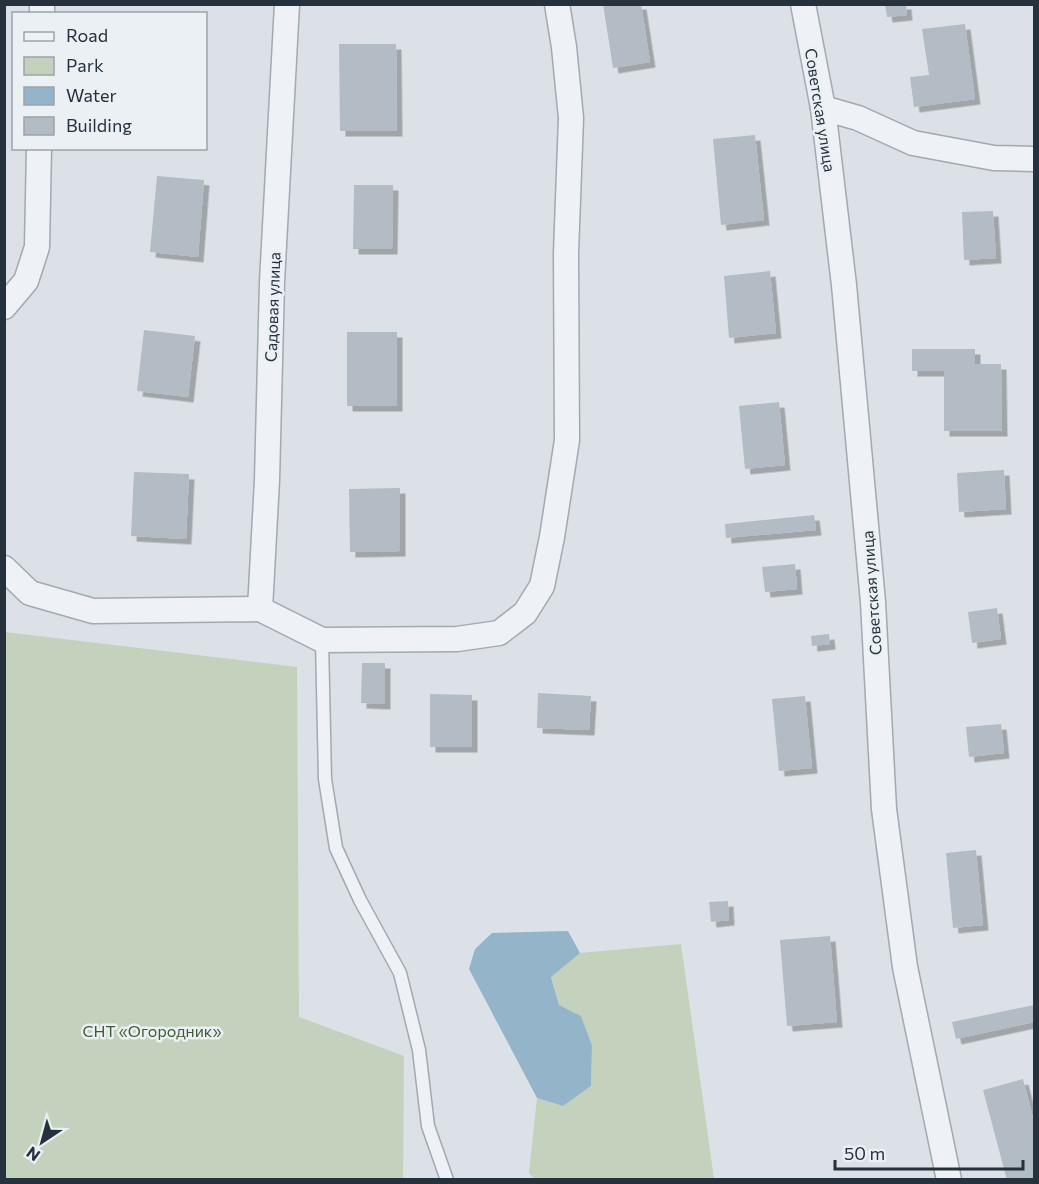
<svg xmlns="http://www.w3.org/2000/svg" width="1039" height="1184" font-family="Commissioner,sans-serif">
<defs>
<filter id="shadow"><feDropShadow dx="5.5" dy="5.5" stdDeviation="0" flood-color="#0004"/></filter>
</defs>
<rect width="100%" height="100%" fill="#dbe1e7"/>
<g fill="#c4d1bc">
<path d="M5,632L297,667L299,1017L404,1056L403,1179H5Z"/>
<path d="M681,944L714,1179L536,1180L529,1173L537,1098L563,1106L591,1086L592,1045L581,1016L559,1005L551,976L580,953Z"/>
</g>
<path fill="#94b5c9" d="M568,931L580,953L551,977L559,1005L581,1016L592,1045L591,1086L563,1106L537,1098L469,969L475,949L492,933Z"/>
<g fill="#b3bbc4" filter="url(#shadow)">
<path d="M603,4H641L650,62L613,68Z"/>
<path d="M885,4H906L907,15L887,17Z"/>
<path d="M965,24L975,99L914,107L910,77L929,75L922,29Z"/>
<path d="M339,44H396L397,131H340Z"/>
<path d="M755,135L764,220L721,225L713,139Z"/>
<path d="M157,176L204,180L198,257L150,252Z"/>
<path d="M354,185H393L392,249H353Z"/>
<path d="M993,211L996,258L964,260L962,212Z"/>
<path d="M770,271L776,333L729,338L724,276Z"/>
<path d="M144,330L195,336L188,397L137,391Z"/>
<rect x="347" y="332" width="50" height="74"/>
<path d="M912,349H975V364H1001L1002,431H944V371H912Z"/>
<path d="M779,402L785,465L745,469L739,406Z"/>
<path d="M1004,470L1006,509L959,512L957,473Z"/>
<path d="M134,472L189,474L186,539L131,536Z"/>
<path d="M400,488V551L350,552L349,489Z"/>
<path d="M814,515L816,530L726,538L725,524Z"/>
<path d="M795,564L797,589L765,592L762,567Z"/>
<path d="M997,608L1001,639L972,643L968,612Z"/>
<path d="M829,634L830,644L812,646L811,636Z"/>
<path d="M362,663H385V704L361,703Z"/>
<path d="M538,693L591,696L589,730L537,728Z"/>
<path d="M430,694L472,695V747H430Z"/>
<path d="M805,696L812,768L779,771L772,699Z"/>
<path d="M1001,724L1004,753L969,757L966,727Z"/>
<path d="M976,850L983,925L953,928L946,853Z"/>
<path d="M728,901L729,920L711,922L709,902Z"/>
<path d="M830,936L837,1022L787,1026L780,940Z"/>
<path d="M1034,1005V1022L956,1039L952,1022Z"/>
<path d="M1023,1079L1034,1122V1180H1007L983,1090Z"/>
</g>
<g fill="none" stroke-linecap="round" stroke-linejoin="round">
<defs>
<path id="lane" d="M322,640L325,779L336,848L360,900L400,973L419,1050L428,1126L447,1180"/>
<g id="street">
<path d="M803,4L823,108L844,285L873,602L884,809L905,967L949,1180"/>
<path d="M42,14V4"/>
<path d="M823,108L858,118L913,143L994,158L1034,159"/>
<path d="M4,307L26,281L37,247L39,148"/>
<path d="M4,568L30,593L93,611L260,609L322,640L457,639L499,633L525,613L542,586L552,537L567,440L566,253L571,118L564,47L557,4"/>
<path d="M260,609L267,480L272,282L287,4"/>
</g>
</defs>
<use href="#lane" stroke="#a1a9b1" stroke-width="15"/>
<use href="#street" stroke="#a1a9b1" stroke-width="27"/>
<use href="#lane" stroke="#eef1f5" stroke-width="12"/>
<use href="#street" stroke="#eef1f5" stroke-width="24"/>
</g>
<g text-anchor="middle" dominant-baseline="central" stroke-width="5" stroke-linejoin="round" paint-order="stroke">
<g font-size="16" fill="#25313d" stroke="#ebf0f4">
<text transform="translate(821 110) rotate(81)">Советская улица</text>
<text transform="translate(272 307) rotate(-88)">Садовая улица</text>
<text transform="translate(871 593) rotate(-94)">Советская улица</text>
</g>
<g font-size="16" fill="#3e5a32" stroke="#ebf0f4">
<text x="152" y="1030">СНТ «Огородник»</text>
</g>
</g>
<rect width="1039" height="1184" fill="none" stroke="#25313d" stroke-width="12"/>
<rect x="12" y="12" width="195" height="138" fill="#ebf0f4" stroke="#9ca4ab" stroke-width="1.5"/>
<rect x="24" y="32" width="30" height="9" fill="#eef1f5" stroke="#9ca4ab" stroke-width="1.5"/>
<text x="66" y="42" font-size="18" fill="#25313d">Road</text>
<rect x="24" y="57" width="30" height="18" fill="#c4d1bc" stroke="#9ca4ab" stroke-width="1.5"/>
<text x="66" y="72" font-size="18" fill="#25313d">Park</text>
<rect x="24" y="87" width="30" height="18" fill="#94b5c9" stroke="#9ca4ab" stroke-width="1.5"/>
<text x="66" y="102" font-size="18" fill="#25313d">Water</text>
<rect x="24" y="117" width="30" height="18" fill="#b3bbc4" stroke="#9ca4ab" stroke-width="1.5"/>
<text x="66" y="132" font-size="18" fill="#25313d">Building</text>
<g transform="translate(42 1142) rotate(216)" stroke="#ebf0f4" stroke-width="4.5" paint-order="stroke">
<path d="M0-4.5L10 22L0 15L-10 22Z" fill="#25313d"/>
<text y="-9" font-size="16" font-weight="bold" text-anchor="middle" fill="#25313d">N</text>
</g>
<path d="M835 1160v9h188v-9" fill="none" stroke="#25313d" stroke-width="3"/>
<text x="844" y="1160" font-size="18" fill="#25313d" stroke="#ebf0f4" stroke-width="4.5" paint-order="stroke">50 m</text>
</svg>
